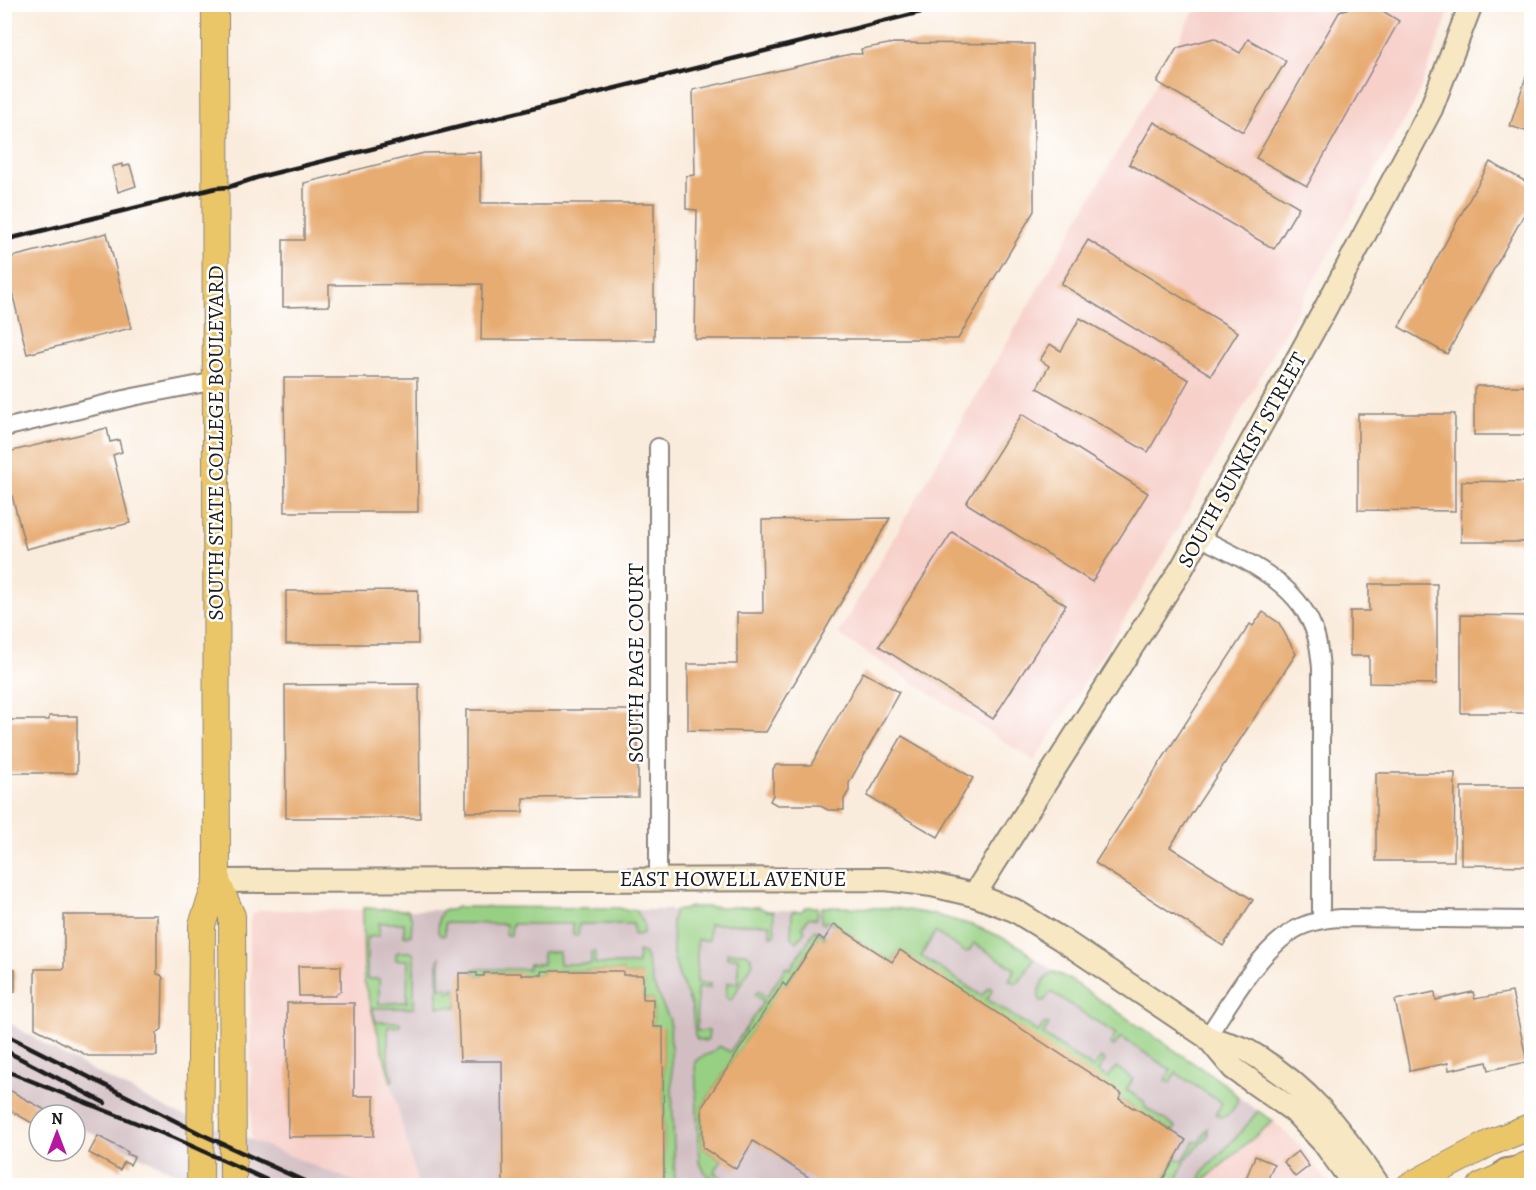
<svg xmlns="http://www.w3.org/2000/svg" width="1536" height="1190" font-family="Alegreya,serif">
<rect width="100%" height="100%" fill="#fff"/>
<filter id="ink" filterUnits="userSpaceOnUse"><feTurbulence type="fractalNoise" baseFrequency=".0167" numOctaves="2"/><feDisplacementMap in="SourceGraphic" scale="12" xChannelSelector="R" yChannelSelector="G"/><feConvolveMatrix kernelMatrix="1 2 1 2 8 2 1 2 1" color-interpolation-filters="sRGB"/></filter>
<filter id="wash" filterUnits="userSpaceOnUse"><feTurbulence type="fractalNoise" baseFrequency=".008" numOctaves="4" result="noise"/><feDisplacementMap in="SourceGraphic" scale="24" xChannelSelector="R" yChannelSelector="G"/><feGaussianBlur stdDeviation="1.35" result="paint"/><feColorMatrix in="noise" values="0 0 0 0 0 0 0 0 0 0 0 0 0 0 0 0 0 1.4 0 .05"/><feComposite in="paint" operator="in"/></filter>
<g filter="url(#wash)">
<rect width="100%" height="100%" fill="#faecdd"/>
<g fill="#f7d0ca">
<path d="M1224,4L1452,5L1416,100L1281,338L1165,552L1114,637L1034,761L838,634L1145,104L1193,13Z"/>
<path d="M261,910H363L364,982L418,1185H363L251,1140L250,921L253,914Z"/>
<path d="M1273,1121L1301,1147L1330,1185L1205,1186L1202,1182Z"/>
</g>
<g fill="#d2bec2">
<path d="M363,910H874L1027,953L1273,1121L1203,1181L1205,1185H418L364,982Z"/>
<path d="M4,1020L68,1058L171,1111L251,1140L363,1185H201L75,1125V1115H54L5,1087Z"/>
</g>
<g fill="#98d083" stroke="#5a7650" stroke-width="1.5">
<path d="M457,907L619,908L627,910H636L644,924V931L642,934L634,935L633,924H579L578,935H573V924H512L511,935H506V924L445,923V935L441,936L438,932L439,917L443,910H451Z"/>
<path d="M690,907H759L767,911H773L775,934L773,936H770V924H709V940H697V983L710,984V988H697V1031H709L708,1039L705,1041L697,1039L695,1035L692,1007L679,976L673,954L672,921L675,910H683Z"/>
<path d="M806,907H818L817,919L809,917L802,927L805,930L797,942L791,937L792,913L793,911H801Z"/>
<path d="M822,907L895,908L936,915L975,926L999,936L1023,948L1033,958V961L1020,981L1016,983L1009,980L1015,969L974,943L969,951L965,952L935,932L921,956L982,996L989,987L993,989L987,999L1038,1032L1045,1023L1049,1025L1043,1035L1093,1068L1101,1058L1105,1061L1098,1071L1108,1078L1116,1067L1133,1079L1126,1090L1144,1101L1145,1107L1176,1127L1173,1132L1119,1099L900,950L892,962L835,925L826,921L824,924L821,922Z"/>
<path d="M363,908L408,910L412,920L411,935L404,936V923H379V936L367,937V979H379V1004L407,1002L408,960H396V954L398,952H411L414,955V1008H372L376,1022H400V1026L388,1027V1060L393,1080L391,1082L364,982Z"/>
<path d="M815,930L826,937L824,940L818,937L786,986L783,984L702,1107L703,1148L722,1160L714,1172L726,1181L723,1185L706,1174L699,1162L695,1062C700,1054 712,1057 719,1046L730,1052L764,1001L755,995L758,991L767,997L786,967L790,969Z"/>
<path d="M638,951L644,953L646,956L653,984L670,1021L675,1185H664L663,1028L653,1027V999H643L642,975H623V971H542V975H521L520,973H485L484,976H477V973H473V969H528L529,964H543V952H559L560,964H591V952H595V964H638Z"/>
<path d="M727,953H746L751,957L753,963L732,999L729,1000L726,997L727,983H738V958H727Z"/>
<path d="M440,958V988H448V992H453V988H457V1007H438V961Z"/>
<path d="M1054,972L1069,979L1226,1085L1238,1097C1237,1105 1230,1116 1222,1117L1216,1114L1222,1103L1176,1073L1170,1083L1165,1080L1171,1070L1121,1037L1114,1046L1110,1044L1116,1034L1051,992L1044,1001L1040,1000C1035,990 1045,977 1054,972Z"/>
<path d="M1258,1111L1273,1121L1203,1181L1205,1185H1197L1203,1172L1242,1131Z"/>
<path d="M1208,1128V1136L1186,1159L1175,1185L1159,1186L1176,1158L1182,1161L1195,1141L1198,1143Z"/>
</g>
<g id="blocks">
<g fill="#e7ac72">
<path d="M1363,4H1372L1399,21L1307,186L1256,158L1340,11Z"/>
<path d="M1214,38L1240,53L1248,39L1286,61L1243,132L1157,82L1177,48Z"/>
<path d="M894,43L1034,44V211L958,339H695L697,210L686,209V176L695,175L693,90L851,54H862L861,49Z"/>
<path d="M1531,61H1532V133L1510,126Z"/>
<path d="M1154,122L1299,207L1274,249L1129,164Z"/>
<path d="M481,152V203H654V340H481L482,284L329,285V306L283,307V240H304V183L424,153Z"/>
<path d="M1490,162L1532,185V200L1447,354L1399,327Z"/>
<path d="M122,164V167L130,165L136,186L118,192L112,167Z"/>
<path d="M107,233L131,328L27,354L4,259Z"/>
<path d="M1088,240L1238,332L1211,375L1061,284Z"/>
<path d="M1080,318L1189,380L1148,452L1037,388L1049,366L1040,360L1050,344L1061,351Z"/>
<path d="M284,378H417L418,512H285Z"/>
<path d="M1477,386H1532V435H1474V389Z"/>
<path d="M1022,414L1148,493L1092,582L966,503Z"/>
<path d="M1358,414H1455V511L1358,510Z"/>
<path d="M107,428L110,442L119,440L122,452L113,455L130,523L26,549L4,465V453Z"/>
<path d="M1462,481L1532,482V542H1461Z"/>
<path d="M890,518L766,732L688,730V664H737V613H763L762,520Z"/>
<path d="M952,532L1066,605L993,719L879,646Z"/>
<path d="M1369,584H1437V684L1369,683V656H1350V611H1369Z"/>
<path d="M418,590V644H286V591Z"/>
<path d="M1263,612L1279,623L1296,654L1170,847L1253,900L1223,946L1095,863L1250,624L1253,626Z"/>
<path d="M1461,615L1532,616V713H1461Z"/>
<path d="M863,672L899,692L849,783V791L844,799V810H828L819,805H777L770,801L773,795V769L776,765H811Z"/>
<path d="M419,684L420,818H286L285,685Z"/>
<path d="M466,710H638V797L523,798V812H466Z"/>
<path d="M49,716H77V773H4V720H49Z"/>
<path d="M902,736L973,778L938,837L867,796Z"/>
<path d="M1376,773H1455L1454,861H1376Z"/>
<path d="M1461,787H1532V866L1461,865Z"/>
<path d="M64,915H157V974L161,975L163,978L162,1029L157,1033V1056H88L35,1028V969H64Z"/>
<path d="M834,924L892,962L900,950L1122,1094L1119,1099L1133,1108L1134,1107L1186,1140L1159,1186H822L753,1141L736,1169L703,1148L702,1107L783,983L786,986L819,936L824,940Z"/>
<path d="M298,966H341V990L335,996H299Z"/>
<path d="M4,968L15,969V992L4,991Z"/>
<path d="M542,971H623V975H643V999H653V1027H663L664,1186H503L502,1061H460L457,991H459V973H477V976H484V973H521V975H542Z"/>
<path d="M1435,992L1436,1000L1473,992L1475,999L1512,992L1527,1062L1489,1070L1487,1062L1449,1070L1448,1063L1410,1071L1395,1000Z"/>
<path d="M287,1003H354V1096H374V1136L288,1137Z"/>
<path d="M4,1087L54,1115H39V1127L4,1107Z"/>
<path d="M98,1136L128,1152L127,1154L134,1157L130,1165L124,1162L120,1170L89,1153Z"/>
<path d="M1298,1151L1309,1166L1295,1177L1284,1162Z"/>
<path d="M1255,1156L1274,1164L1265,1186H1243Z"/>
</g>
</g>
</g>
<g filter="url(#ink)">
<use href="#blocks" fill-opacity="0" stroke="#8b847c" stroke-width="1.5"/>
<g fill="none" stroke-linecap="round" stroke-linejoin="round">
<defs>
<g id="street">
<path d="M4,428L133,397L216,381"/>
<path d="M658,447V879"/>
<path d="M1199,537C1244,560 1301,583 1316,636C1319,646 1320,658 1321,668V919"/>
<path d="M1207,1037C1231,1002 1253,960 1288,934C1303,923 1323,919 1341,918L1532,920"/>
</g>
<g id="secondary">
<path d="M217,881L886,879L932,885L974,895L1014,910L1061,939L1207,1037L1233,1068L1294,1111L1324,1143L1355,1186"/>
<path d="M974,895L1182,568L1324,311L1431,109L1471,4"/>
<path d="M1208,1038C1221,1042 1236,1045 1248,1051C1309,1086 1340,1129 1379,1186"/>
</g>
<g id="primary">
<path d="M217,881L232,916L233,1186"/>
<path d="M200,1186L202,925L217,881L215,4"/>
<path d="M1409,1186L1492,1142L1532,1126"/>
<path d="M1481,1186L1527,1165"/>
</g>
<path id="highway" d="M1507,1173L1532,1169"/>
</defs>
<use href="#street" stroke="#8b847c" stroke-width="20"/>
<use href="#secondary" stroke="#8b847c" stroke-width="26"/>
<use href="#primary" stroke="#8b847c" stroke-width="28"/>
<use href="#highway" stroke="#8b847c" stroke-width="32"/>
<use href="#street" stroke="#fff" stroke-width="16"/>
<use href="#secondary" stroke="#f7e8c3" stroke-width="22"/>
<use href="#primary" stroke="#ebc669" stroke-width="26"/>
<use href="#highway" stroke="#ebc669" stroke-width="28"/>
<g stroke="#1c1c1c" stroke-width="4.5">
<path d="M4,240L216,188L229,187L259,177L953,4"/>
<path d="M4,1034L201,1134L315,1186"/>
<path d="M4,1050L105,1103"/>
<path d="M4,1070L174,1138L280,1186"/>
</g>
</g>
</g>
<g text-anchor="middle" dominant-baseline="central" stroke-width="5" stroke-linejoin="round" paint-order="stroke">
<g font-size="22" fill="#1c1c1c" stroke="#fff">
<text transform="translate(216 443) rotate(-90)">SOUTH STATE COLLEGE BOULEVARD</text>
<text transform="translate(1242 460) rotate(-61)">SOUTH SUNKIST STREET</text>
<text transform="translate(636 663) rotate(-90)">SOUTH PAGE COURT</text>
<text x="733" y="879">EAST HOWELL AVENUE</text>
</g>
</g>
<rect width="1536" height="1190" fill="none" stroke="#fff" stroke-width="24"/>
<g transform="translate(57 1133)"><circle r="28" fill="#ffffff" stroke="#a4a4a4" stroke-width="1.5"/>
<path d="M0-4.5L10 22L0 15L-10 22Z" fill="#b5179e"/>
<text y="-9" font-size="16" font-weight="bold" text-anchor="middle" fill="#1c1c1c">N</text>
</g>
</svg>
